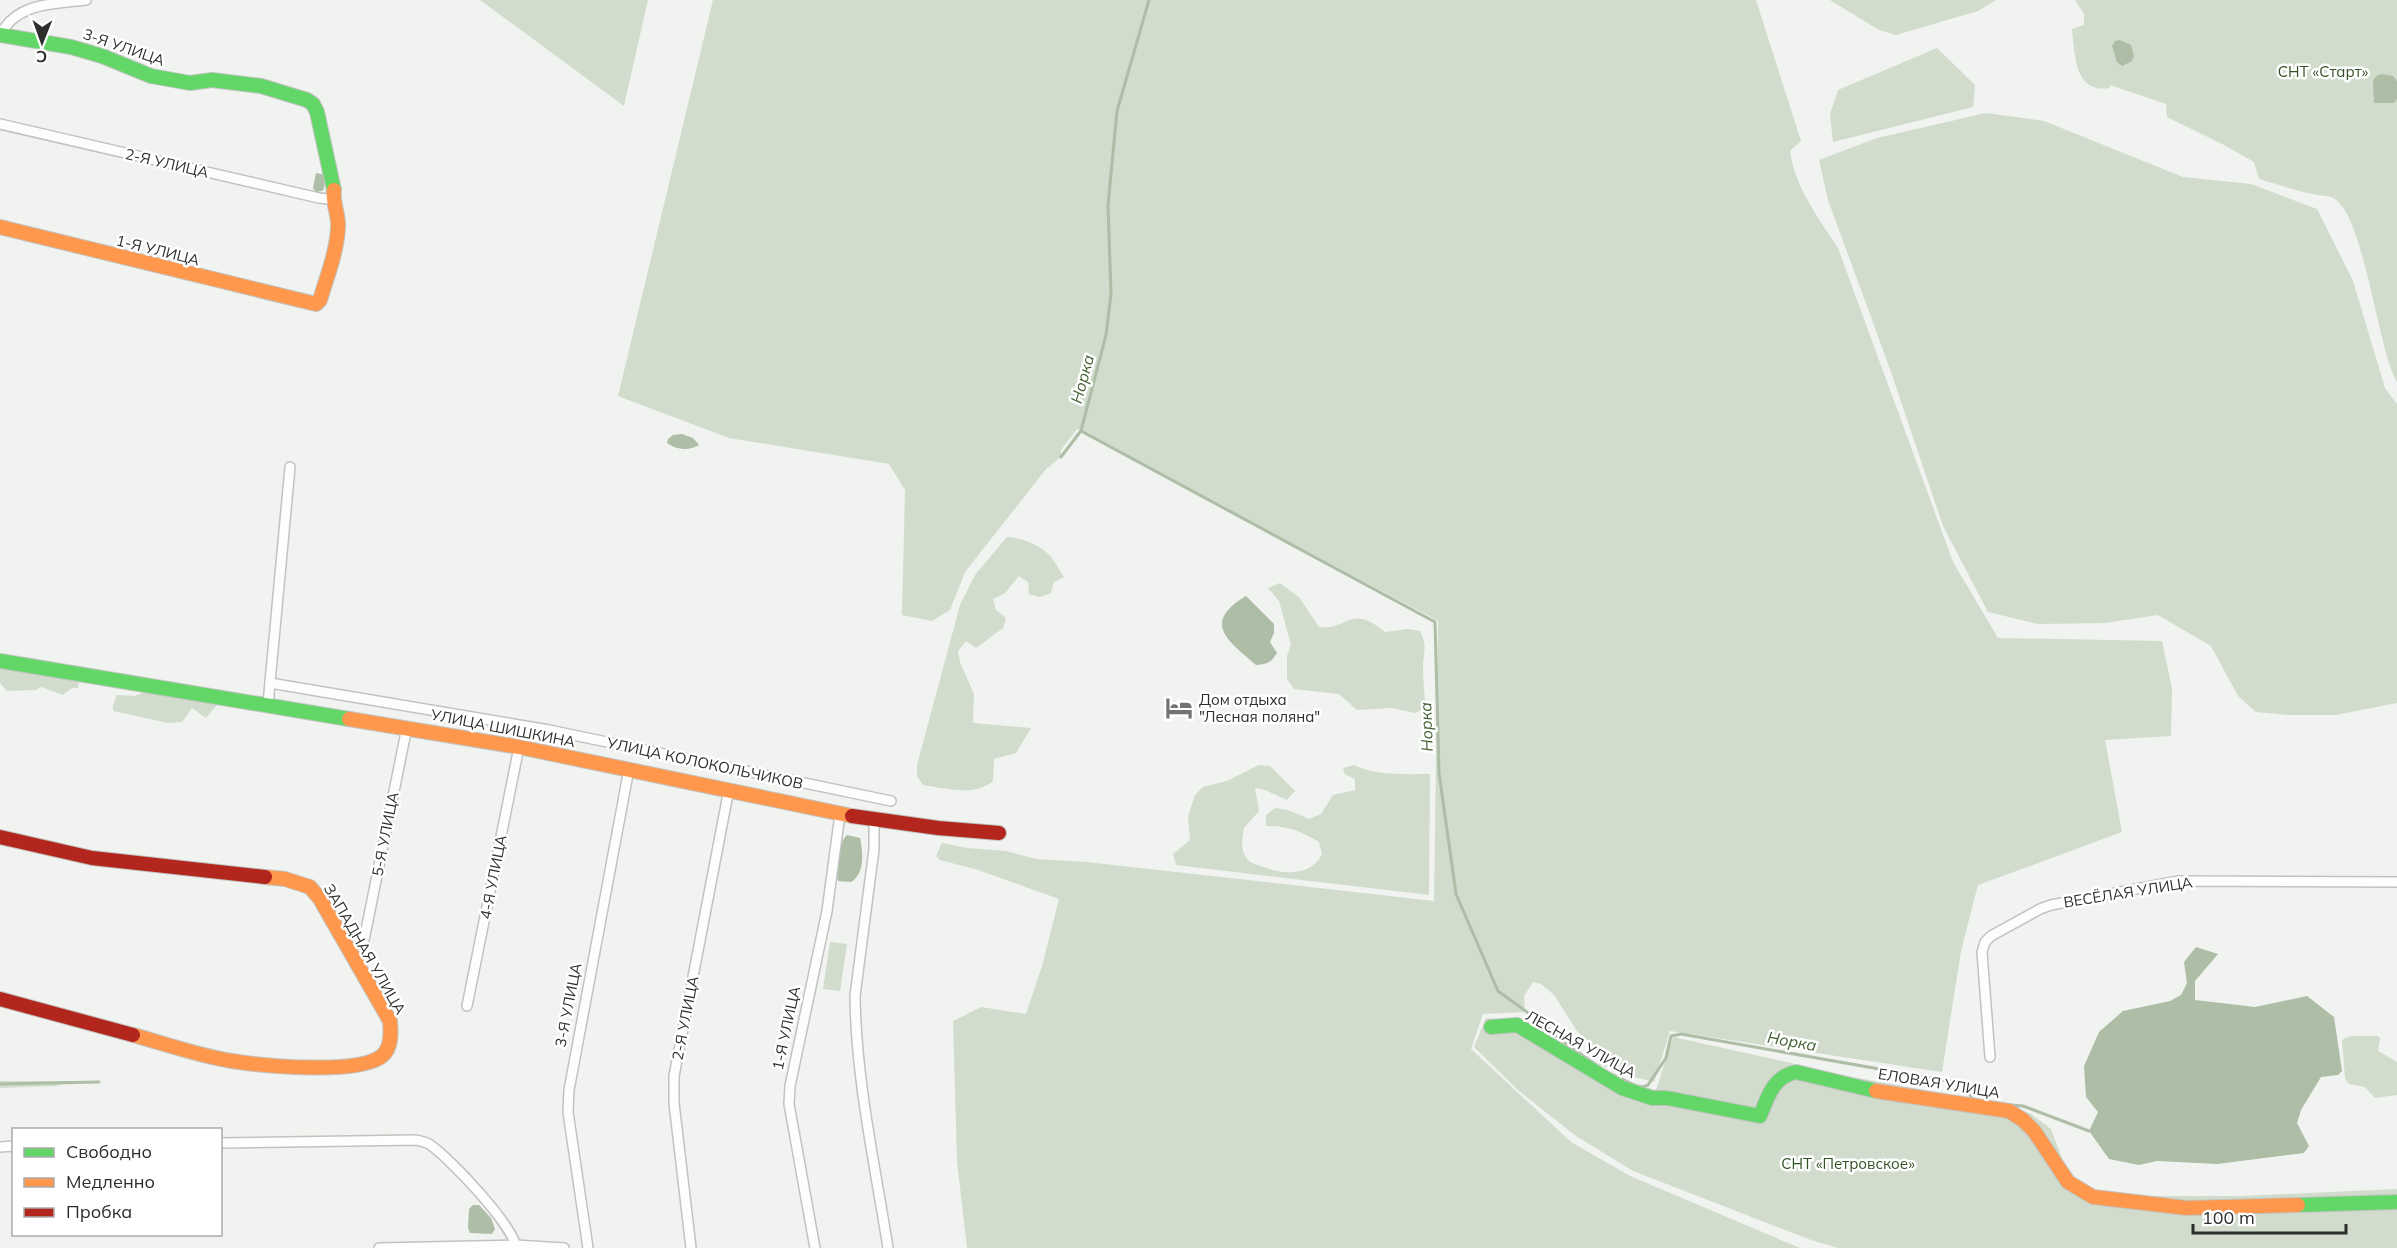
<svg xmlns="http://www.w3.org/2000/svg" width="2397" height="1248" font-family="Mulish,sans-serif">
<rect width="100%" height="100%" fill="#f0f3ef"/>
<g fill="#d1dccd">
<path d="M480,0H648L624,106Z"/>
<path d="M713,0H1756L1801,141L1790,151C1795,188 1818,217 1838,248L1953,562L1998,638L2162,641L2172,688L2171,736L2105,740L2122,832L1978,885L1961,951L1942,1072L1670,1031L1654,1082L1619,1073L1599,1064L1597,1050L1577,1031L1554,995L1541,984L1533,982L1524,996L1525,1012L1483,1014L1471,1049L1571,1142L1630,1176L1800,1248H967L957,1161L953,1021L981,1007L1026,1014L1042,966L1059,899L978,870L940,860L936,856L942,843L967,848L1006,851L1036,859L1087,862L1434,901L1438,621L1077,429L1061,450V457L1046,469L965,572L950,610L932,621L902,615L905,490L889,464L729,438L618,396Z"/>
<path d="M1830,0H1996L1978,11L1896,35L1879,30Z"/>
<path d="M2075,0H2397V382C2377,349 2364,208 2331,197C2326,195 2319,196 2313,194C2295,191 2277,184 2259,179L2254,162L2224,145L2167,117L2166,104L2110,85V88C2074,94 2075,55 2072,29L2084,25V14Z"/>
<path d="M1937,48L1975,85L1973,107L1833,142L1830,114L1838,90Z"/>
<path d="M1986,113L2044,121L2183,177L2251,184L2317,209L2353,281L2385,388L2397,404V703L2336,715H2288L2256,712L2238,696L2211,646L2158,615L2105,623L2038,624L1988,612L1943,526L1890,369L1828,200L1819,160L1877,138Z"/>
<path d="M1007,537C1022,538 1040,544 1051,557C1056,563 1059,570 1064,577L1054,582L1051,593L1040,597L1029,594L1028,582L1019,576L1004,594L993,599L996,610L1006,618L1003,629C992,634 986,642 976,648L966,641L958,651L960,662L974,694L973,723L1031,728L1016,753L994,759L993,781C974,797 945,788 923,785L917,776V765L960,605L975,575Z"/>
<path d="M1280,583L1299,597L1319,627C1350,630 1350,603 1385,632L1408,629L1420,631C1428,646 1423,653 1423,669C1423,682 1425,695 1425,708L1415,713L1391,708L1357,710L1339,694L1294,689L1287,679V656L1291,645L1279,601L1268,588Z"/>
<path d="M0,666L74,679L79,682L78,688H72L63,695L41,687L36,690L7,691L0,683Z"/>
<path d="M145,692L213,701L217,705L206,718L192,708L182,722L168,723L113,711V705L117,695L135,696Z"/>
<path d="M1259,765L1270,766L1295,791L1287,800L1265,790L1255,788L1259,811L1244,828C1242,839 1240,852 1248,860C1251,863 1257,865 1261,866C1282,875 1311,877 1322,854L1319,842C1304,832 1285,825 1266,826V815L1275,808L1288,810L1309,819L1321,814L1333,795L1355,790V779L1345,774L1343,768L1354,765C1377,776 1404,774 1430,774L1429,895L1176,865L1173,854L1190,840L1188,817L1195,795L1203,787L1227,781Z"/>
<path d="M830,942L847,944L840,991L823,989Z"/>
<path d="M1486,1018L1520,1021L1619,1080L1656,1090L1673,1037L1791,1063L1808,1069L2007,1105L2031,1114L2051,1129L2063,1161L2076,1179L2093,1191L2130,1196H2240L2397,1189V1248H1838L1811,1240L1633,1171L1576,1136L1519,1091L1474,1047Z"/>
<path d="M2378,1036L2380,1039L2378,1051L2397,1062V1095L2375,1098L2365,1087L2349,1084L2345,1078L2342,1040L2350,1036Z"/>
<path d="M0,1081H71V1082L57,1086L0,1088Z"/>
</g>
<g fill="#adbda6">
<path d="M2120,40L2131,45L2134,56L2132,61L2122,66L2117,62L2112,46L2115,41Z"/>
<path d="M2381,74L2393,76L2397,81V99L2394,103H2374L2373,81L2376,76Z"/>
<path d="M316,173L325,175L324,189L322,191L316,192L313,188Z"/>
<path d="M682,434L693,438L699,445C689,451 676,450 667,443L668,439L673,435Z"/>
<path d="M1246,596L1274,624V633L1270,642L1277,653C1271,663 1267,664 1256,665C1228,641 1201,623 1246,596Z"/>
<path d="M847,835L860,838C863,853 865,873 851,882L838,881C835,869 838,843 847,835Z"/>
<path d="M2196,947L2218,954L2195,981V1000L2255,1007L2307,996L2334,1017L2342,1071L2338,1075L2321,1077L2301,1110L2297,1123L2309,1146L2304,1153L2217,1164L2157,1161L2139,1165L2109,1159L2089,1131L2098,1112L2086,1097L2084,1066L2099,1032L2123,1011L2170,1001L2181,995L2187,983L2184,962Z"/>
<path d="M473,1205H479L491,1218L495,1229L492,1234L470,1233L468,1228L469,1209Z"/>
</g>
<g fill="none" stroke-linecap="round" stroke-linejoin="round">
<g stroke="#adbda6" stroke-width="3">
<path d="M1149,0L1117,111L1108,205L1111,294L1106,335L1081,431L1435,622L1439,773L1456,894L1498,991L1545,1025L1559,1039L1601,1068"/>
<path d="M1061,457L1080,432"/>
<path d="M1609,1073L1637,1086L1643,1087L1648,1085L1666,1058L1671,1036L1681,1034L1953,1082L1967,1085L1969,1094L1975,1101"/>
<path d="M0,1084L99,1082"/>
<path d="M2011,1105L2023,1106L2089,1131"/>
</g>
<defs>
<g id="street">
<path d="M0,35C17,2 54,4 86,0"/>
<path d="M0,124L319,198L328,199L333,196"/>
<path d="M270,683L549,730L891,801"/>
<path d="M268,704L290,467"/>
<path d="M874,819V849L855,996C856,1080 875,1165 888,1248"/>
<path d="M364,940L407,727"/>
<path d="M467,1006L519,747"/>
<path d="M1990,1057L1982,952L1985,942L1991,936L2040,909L2051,905L2179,881L2397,882"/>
<path d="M220,1143L416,1140C420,1141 425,1142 429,1144C449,1157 514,1226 516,1248"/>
<path d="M0,1147L14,1146"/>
<path d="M379,1248L516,1245L564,1248"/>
<path d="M588,1248L568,1112L569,1090L629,769"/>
<path d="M691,1248L674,1103V1076L729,789"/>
<path d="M815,1248L789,1104L790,1086L827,911L840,814"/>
</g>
<g id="fast">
<path d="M0,35L71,47L102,56L151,76L190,83L212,80L261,86L307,100L313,104L317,112L334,190"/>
<path d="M0,661L349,719"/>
<path d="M1491,1027L1517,1025L1622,1088L1652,1098H1667L1760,1116C1768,1096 1773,1077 1796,1072L1876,1091"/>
<path d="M2298,1205L2397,1202"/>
</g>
<g id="slow">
<path d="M0,227L316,304L320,300C327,276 337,252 338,227C339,215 332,202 334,190"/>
<path d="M349,719L519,747L852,816"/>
<path d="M133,1035C166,1044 199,1056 232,1061C263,1066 358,1075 382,1056C392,1048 391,1032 390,1021L320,899L310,887L285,879L265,877"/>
<path d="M1876,1091L2009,1111L2023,1120L2034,1131L2068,1182L2093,1197L2187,1208L2298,1205"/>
</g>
<g id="jam">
<path d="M852,816L938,828L999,833"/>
<path d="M0,837L92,858L265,877"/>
<path d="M0,999L133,1035"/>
</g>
</defs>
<use href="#street" stroke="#c1c3c0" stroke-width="12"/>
<use href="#fast" stroke="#c1c3c0" stroke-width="16"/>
<use href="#slow" stroke="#c1c3c0" stroke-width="16"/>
<use href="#jam" stroke="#c1c3c0" stroke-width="16"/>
<use href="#street" stroke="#fdfdfd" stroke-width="9"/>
<use href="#fast" stroke="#63d668" stroke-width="14"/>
<use href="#slow" stroke="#ff974d" stroke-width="14"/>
<use href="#jam" stroke="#b3261e" stroke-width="14"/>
</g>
<defs>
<symbol id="hotel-bare" viewBox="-9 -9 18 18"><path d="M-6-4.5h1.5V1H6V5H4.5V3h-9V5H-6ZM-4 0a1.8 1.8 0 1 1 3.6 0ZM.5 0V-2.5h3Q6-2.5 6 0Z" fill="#717470" stroke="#fff" stroke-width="2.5" paint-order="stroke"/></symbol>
</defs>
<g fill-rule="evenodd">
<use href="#hotel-bare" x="1160" y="689" width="38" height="38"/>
</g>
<g text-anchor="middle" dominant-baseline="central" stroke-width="5" stroke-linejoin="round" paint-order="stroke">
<g font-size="15" fill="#2d2f2c" stroke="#fff">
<text transform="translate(124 47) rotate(19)">3-Я УЛИЦА</text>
<text transform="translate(167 163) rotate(13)">2-Я УЛИЦА</text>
<text transform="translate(158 250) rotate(14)">1-Я УЛИЦА</text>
<text transform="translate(503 728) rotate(11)">УЛИЦА ШИШКИНА</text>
<text transform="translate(705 763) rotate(12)">УЛИЦА КОЛОКОЛЬЧИКОВ</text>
<text transform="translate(385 834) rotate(-79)">5-Я УЛИЦА</text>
<text transform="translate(493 877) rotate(-79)">4-Я УЛИЦА</text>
<text transform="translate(2128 892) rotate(-9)">ВЕСЁЛАЯ УЛИЦА</text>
<text transform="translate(365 949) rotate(60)">ЗАПАДНАЯ УЛИЦА</text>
<text transform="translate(568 1005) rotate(-79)">3-Я УЛИЦА</text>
<text transform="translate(685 1018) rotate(-79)">2-Я УЛИЦА</text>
<text transform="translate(786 1028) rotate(-78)">1-Я УЛИЦА</text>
<text transform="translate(1581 1044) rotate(29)">ЛЕСНАЯ УЛИЦА</text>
<text transform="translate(1939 1083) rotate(9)">ЕЛОВАЯ УЛИЦА</text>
</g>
<g font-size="15" fill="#325122" stroke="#fff">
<text x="2323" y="71">СНТ «Старт»</text>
<text x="1848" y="1163">СНТ «Петровское»</text>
</g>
<g font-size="15" fill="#2d2f2c" stroke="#fff" text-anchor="start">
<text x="1199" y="699">Дом отдыха<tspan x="1199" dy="17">"Лесная поляна"</tspan></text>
</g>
<g font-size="16" font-style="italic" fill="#426232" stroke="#fff">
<text transform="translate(1082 379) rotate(-75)">Норка</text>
<text transform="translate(1426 727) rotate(-92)">Норка</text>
<text transform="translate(1792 1041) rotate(10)">Норка</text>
</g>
</g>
<rect x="12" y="1128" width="210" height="108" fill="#ffffff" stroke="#abacab" stroke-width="1.5"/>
<rect x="24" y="1148" width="30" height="9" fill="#63d668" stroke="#abacab" stroke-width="1.5"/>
<text x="66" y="1158" font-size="18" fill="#2d2f2c">Свободно</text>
<rect x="24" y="1178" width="30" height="9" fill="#ff974d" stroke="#abacab" stroke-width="1.5"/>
<text x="66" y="1188" font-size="18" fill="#2d2f2c">Медленно</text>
<rect x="24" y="1208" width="30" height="9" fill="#b3261e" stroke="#abacab" stroke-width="1.5"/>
<text x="66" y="1218" font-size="18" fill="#2d2f2c">Пробка</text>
<g transform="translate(42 42) rotate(181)" stroke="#ffffff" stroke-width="4.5" paint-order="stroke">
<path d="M0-4.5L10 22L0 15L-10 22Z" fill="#2d2f2c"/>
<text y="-9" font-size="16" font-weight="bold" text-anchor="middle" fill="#2d2f2c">С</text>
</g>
<path d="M2193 1224v9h153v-9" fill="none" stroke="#2d2f2c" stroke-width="3"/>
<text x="2202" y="1224" font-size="18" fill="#2d2f2c" stroke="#ffffff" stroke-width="4.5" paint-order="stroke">100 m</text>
</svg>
